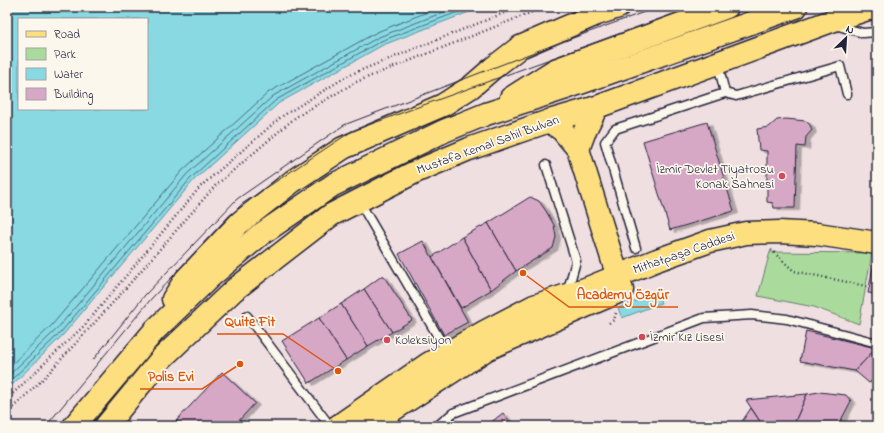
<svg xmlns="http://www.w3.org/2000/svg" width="884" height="433" font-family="'Indie Flower',sans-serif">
<defs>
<filter id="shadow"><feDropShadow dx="4.5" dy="2.5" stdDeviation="0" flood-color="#0004"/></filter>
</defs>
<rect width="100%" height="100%" fill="#f0dfe1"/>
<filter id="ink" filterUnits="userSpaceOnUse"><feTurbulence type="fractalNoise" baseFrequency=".025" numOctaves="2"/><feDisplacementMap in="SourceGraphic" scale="8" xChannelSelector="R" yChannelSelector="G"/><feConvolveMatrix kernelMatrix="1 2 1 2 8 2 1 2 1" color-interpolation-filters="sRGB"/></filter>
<g filter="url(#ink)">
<path fill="#aadb9c" stroke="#667e6c" d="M770,252L872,253L859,324L814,307L758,296Z"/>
<g fill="#88d9e2" stroke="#5f909f" fill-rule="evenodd">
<path d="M7,7H482L383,45L279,103L194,180L63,335L7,390ZM19,19H147V109H19Z"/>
<path d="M657,293L661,303L622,318L618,308Z"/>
</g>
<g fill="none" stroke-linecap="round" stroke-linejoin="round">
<g stroke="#4b6b7e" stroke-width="1">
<path d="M7,369L52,325L183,170L269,92L377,32L440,7"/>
<path d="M7,377L57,329L187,174L273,96L379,37L457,7"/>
<path d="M7,384L61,332L191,178L276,100L381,41L471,7"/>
</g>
</g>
<g fill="#d7a7c6" stroke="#22223b" filter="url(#shadow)">
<path d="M786,119L806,121L810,125L812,130L806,137L805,147L797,146L795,208H774L773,203L767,202V151L759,150L757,129L769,127L777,120Z"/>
<path d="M707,122L734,211L670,230L643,141Z"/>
<path d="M530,197L539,201L546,211L554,225L556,237L553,248L516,271L488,223Z"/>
<path d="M488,223L516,271L491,290L462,237Z"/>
<path d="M462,237L491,290L461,308L432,257Z"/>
<path d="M423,241L468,322L444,335L399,254Z"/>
<path d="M874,262L877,263V294L868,293Z"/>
<path d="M383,275L412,320L392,332L364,289Z"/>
<path d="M364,289L392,332L368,346L341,304Z"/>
<path d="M341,304L368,346L346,360L319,318Z"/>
<path d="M319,318L346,360L309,383L282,341Z"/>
<path d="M806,331L876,348L855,371L800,361Z"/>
<path d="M876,348H877V377L869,383L855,371Z"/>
<path d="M222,372L255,403L234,426H182L176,421Z"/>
<path d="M819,392L846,395L851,401L838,426H793L807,394Z"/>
<path d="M807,394L793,426H763L746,400Z"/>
<path d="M751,408L763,426H739Z"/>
<path d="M503,413L513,426H486Z"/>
</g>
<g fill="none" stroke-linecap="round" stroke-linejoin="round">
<defs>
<g id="lane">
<path d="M835,25L863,33L877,32"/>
<path d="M718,64L725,93L736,96L840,66L847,94"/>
<path d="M546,165L576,261L569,286L566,292"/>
<path d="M359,201L447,352"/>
<path d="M636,248L605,142L615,129L725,93"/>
<path d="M247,316L330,426"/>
<path d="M437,426L453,413L704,318L752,315L787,319L877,343"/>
</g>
<g id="primary">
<path d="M511,98L555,70L727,7"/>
<path d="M549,121L562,130L578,149L622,290"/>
<path d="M578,149L586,128L597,107"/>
<path d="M173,299L186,279L238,224L293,181L343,148L443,105L471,87L493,68L520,47L597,14L618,7"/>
<path d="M74,426L155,330L211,276L260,235L333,185L444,131L486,114L569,87L796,7"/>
<path d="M106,426L162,358L234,290L331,215L415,172L469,149L549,121L597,107L837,19L874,7"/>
<path d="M338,426L428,364L484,332L534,306L588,288L657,260L710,241L746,233L779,232L817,234L877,243"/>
<path d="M368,426L487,349L618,292"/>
</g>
</defs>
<use href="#lane" stroke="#22223b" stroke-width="11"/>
<use href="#primary" stroke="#22223b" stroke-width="25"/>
<g stroke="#22223b" stroke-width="2.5" stroke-dasharray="1 3" stroke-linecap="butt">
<path d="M771,250L794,271L866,286"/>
<path d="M609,323L614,320L616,313"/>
<path d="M7,399L85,325L200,187L281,117L349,75L519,7"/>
<path d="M7,413L44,378L118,297L215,186L296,117L356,82L545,7"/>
</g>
<use href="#lane" stroke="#fbf7ec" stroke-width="8"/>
<use href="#primary" stroke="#fedf80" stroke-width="22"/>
<g stroke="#22223b" stroke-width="1">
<path d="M93,360L145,295L237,199L344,125L537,51L658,7"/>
<path d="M46,426L151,299L242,204L352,131L693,7"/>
</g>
</g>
</g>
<g fill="#d1495b" stroke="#fbf7ec" stroke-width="1.5">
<circle cx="782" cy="176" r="4"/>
<circle cx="642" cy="337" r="4"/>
<circle cx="387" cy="340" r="4"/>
</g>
<g text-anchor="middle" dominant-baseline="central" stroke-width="3.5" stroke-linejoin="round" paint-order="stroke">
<g font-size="13" fill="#22223b" stroke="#fbf7ec">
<text transform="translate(488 145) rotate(-20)">Mustafa Kemal Sahil Bulvarı</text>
<text transform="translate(684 253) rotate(-19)">Mithatpaşa Caddesi</text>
</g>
<g font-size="13" fill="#22223b" stroke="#fbf7ec" text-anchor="start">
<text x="774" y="169" text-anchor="end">İzmir Devlet Tiyatrosu<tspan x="774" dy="15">Konak Sahnesi</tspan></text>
<text x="650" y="337">İzmir Kız Lisesi</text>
<text x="395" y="340">Koleksiyon</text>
</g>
</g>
<path fill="none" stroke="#de560e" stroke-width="1.5" d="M523 273L569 307H678M338 371L283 334H217M240 364L202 389H140"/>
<g fill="#de560e" stroke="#fbf7ec" stroke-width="1.5">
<circle cx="523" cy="273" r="4"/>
<circle cx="338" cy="371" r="4"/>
<circle cx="240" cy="364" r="4"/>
</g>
<g font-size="14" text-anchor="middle" font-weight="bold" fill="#de560e" stroke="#fbf7ec" stroke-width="3.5" stroke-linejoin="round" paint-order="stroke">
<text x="623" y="299">Academy Özgür</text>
<text x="250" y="326">Quite Fit</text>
<text x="171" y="381">Polis Evi</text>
</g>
<rect width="884" height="433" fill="none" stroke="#fbf7ec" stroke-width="24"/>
<rect x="12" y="12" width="860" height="409" fill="none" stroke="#22223b" stroke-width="1.5" filter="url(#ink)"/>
<rect x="18" y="18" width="130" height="92" fill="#fbf7ec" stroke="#a4a2a5"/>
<rect x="26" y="31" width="20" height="6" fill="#fedf80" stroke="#a4a2a5"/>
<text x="54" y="38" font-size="12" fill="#22223b">Road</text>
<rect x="26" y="48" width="20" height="12" fill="#aadb9c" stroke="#a4a2a5"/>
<text x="54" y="58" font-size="12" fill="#22223b">Park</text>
<rect x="26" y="68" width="20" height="12" fill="#88d9e2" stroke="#a4a2a5"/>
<text x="54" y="78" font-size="12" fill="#22223b">Water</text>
<rect x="26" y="88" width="20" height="12" fill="#d7a7c6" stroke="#a4a2a5"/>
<text x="54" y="98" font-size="12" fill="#22223b">Building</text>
<g transform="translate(846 38) rotate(25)" stroke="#fbf7ec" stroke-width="3" paint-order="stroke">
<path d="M0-3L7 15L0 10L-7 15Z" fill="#22223b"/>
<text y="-6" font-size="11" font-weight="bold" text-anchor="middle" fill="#22223b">N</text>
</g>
</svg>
